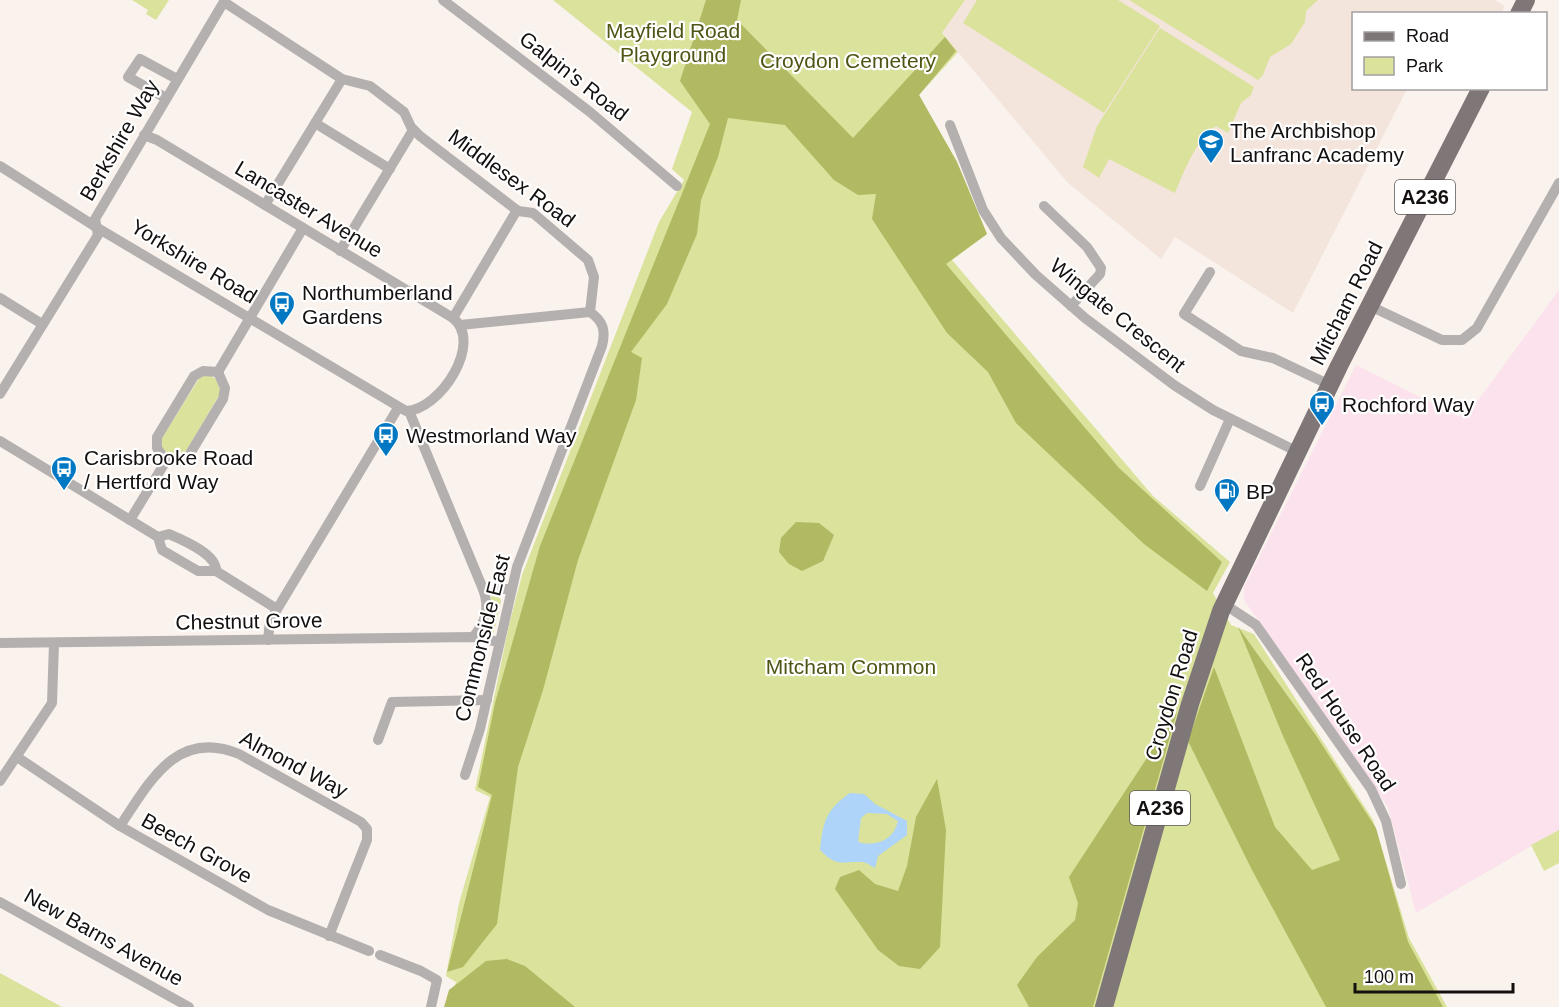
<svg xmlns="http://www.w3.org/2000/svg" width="1559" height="1007" font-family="Helvetica,sans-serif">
<rect width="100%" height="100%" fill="#faf2ed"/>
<path fill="#f4e5dc" d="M965,0H1495L1505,6L1501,13L1354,14V88L1407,89L1293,313L1175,237L1161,259L1068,183L942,33Z"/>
<path fill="#fbe2ec" d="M1559,290V830L1416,913L1388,807L1244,600V587L1356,365L1458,416L1468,414Z"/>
<g fill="#dae29b">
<path d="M132,0H169L156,20L146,14L148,10Z"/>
<path d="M553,0H965L942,33L958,52L919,95L957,162L987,234L952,260L1153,496L1230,562L1213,593L1231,625L1254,634L1373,820L1409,938L1447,1007H448L456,982L446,976L459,903L490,797L475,790L509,625L522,575L659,222L684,180L672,169L692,112Z"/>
<path d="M977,0H1118L1160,26L1104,113L963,23Z"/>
<path d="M1129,0H1318L1306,11L1305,22L1291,44L1270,57L1263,75L1258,80Z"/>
<path d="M1160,28L1254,87L1251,95L1241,103L1228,133L1216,126C1195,142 1185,169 1175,193L1109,159L1099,178L1083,167L1097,126Z"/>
<path d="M209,375L216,379L221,392L183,456L171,457L164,453L160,441L200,377Z"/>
<path d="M499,593L501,601L494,632L492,635H484L492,608L491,596Z"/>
<path d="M1559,830V863L1544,871L1531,845Z"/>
<path d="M0,973L62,1007H0Z"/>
</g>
<g fill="#b1b963">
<path d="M706,0H741L737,20L853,138L945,37L956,51L919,95L957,162L987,234L946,264L1119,468L1222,562L1207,591L1144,544L1016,423L988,372L947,333L872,219L876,194L858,195L834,180L785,125L728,118L718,157L701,200L697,234L667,304L631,352L642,358L636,400L578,560L543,690L518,767L497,924L463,967L447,972L492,795L478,787L495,703L540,546L710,124L680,81Z"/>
<path d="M796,522L819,523L834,535L823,561L802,571L789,564L779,552L781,538Z"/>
<path d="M1238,627L1315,734L1376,828L1408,942L1443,1007H1326L1251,868L1188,741L1214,667L1275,827L1312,870L1340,860L1283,736Z"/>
<path d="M1177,712L1093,1007H1029L1017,985L1037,957L1075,920L1078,903L1069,877Z"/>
<path d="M937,779L946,830L940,947L920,969L899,966L878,950L835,889L840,877L859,870L875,884L898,891L907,866L916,817Z"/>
<path d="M507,959L525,966L575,1007H444L449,990L486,961Z"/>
</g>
<path fill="#aed4fa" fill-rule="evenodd" d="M850,793L864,794L875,804L907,821V835L878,856L875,868C871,866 866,862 862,862C840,861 838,868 820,850C823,821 826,810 850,793ZM867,813L887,814L898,821C894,839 879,846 861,843L858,841L861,818Z"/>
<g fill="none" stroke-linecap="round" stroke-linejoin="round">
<g stroke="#b4b0af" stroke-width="10">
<path d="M443,0L590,112L677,186"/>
<path d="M224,2L342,79L370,86L404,112L411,127L420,136L518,211L533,213L588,260L594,277L590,312"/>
<path d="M166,98L128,77L140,59L177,79"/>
<path d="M315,123L390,169"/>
<path d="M950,125L983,210L1001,238L1036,275L1085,318L1174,385L1213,410L1298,452"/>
<path d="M144,135L157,140L453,318"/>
<path d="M0,166L96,227L406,411C440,410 484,343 453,318L517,210"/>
<path d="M265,205L342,79"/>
<path d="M1044,206L1087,247L1101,268L1100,274L1071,306"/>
<path d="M340,251L413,130"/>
<path d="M1210,272L1184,314L1241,351L1273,358L1330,385"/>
<path d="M0,298L42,324"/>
<path d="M1370,306L1442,340H1462L1477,328L1559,183"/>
<path d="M460,325L590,312"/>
<path d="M0,394L98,235L95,219L225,0"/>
<path d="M409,411L483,589H511"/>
<path d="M0,441L158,537L162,550L198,571H216L277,609"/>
<path d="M166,461L157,448V437L194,376L203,371L218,372L303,228"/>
<path d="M1200,486L1230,419"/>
<path d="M130,520L166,461H180L188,457L223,399L225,388L218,372"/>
<path d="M158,537L169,534C183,540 217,554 216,571"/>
<path d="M1224,604L1256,625L1371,789L1386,821L1401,884"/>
<path d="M473,637C486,622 490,608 483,589"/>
<path d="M268,640L270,621L398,408"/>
<path d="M0,643L473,637L499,642"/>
<path d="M378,740L392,702L487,700"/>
<path d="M17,757L120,826L268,910L369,951"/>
<path d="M465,775L480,729L517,567L602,346C606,330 603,321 590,312"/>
<path d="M0,781L52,703L54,643"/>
<path d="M120,826C149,783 176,728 239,754L361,822L367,829V840L329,936"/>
<path d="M0,902L189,1007"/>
<path d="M380,955L421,971L437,980L431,1007"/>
</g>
<g stroke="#7f7777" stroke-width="18">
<path d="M1519,14L1526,0"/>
<path d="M1104,1007L1190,704L1221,611L1339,366L1481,88"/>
</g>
</g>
<defs>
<symbol id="school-pin" viewBox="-11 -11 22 30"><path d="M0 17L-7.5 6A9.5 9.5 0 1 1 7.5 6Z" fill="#0378c2" stroke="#fff"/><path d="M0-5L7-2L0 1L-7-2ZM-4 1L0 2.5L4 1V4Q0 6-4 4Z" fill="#fff"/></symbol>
<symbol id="bus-pin" viewBox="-11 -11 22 30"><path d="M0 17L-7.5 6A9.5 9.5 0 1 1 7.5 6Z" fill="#0378c2" stroke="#fff"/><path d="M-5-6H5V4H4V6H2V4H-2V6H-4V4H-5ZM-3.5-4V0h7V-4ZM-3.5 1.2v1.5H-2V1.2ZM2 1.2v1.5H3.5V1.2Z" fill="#fff"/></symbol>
<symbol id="fuel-pin" viewBox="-11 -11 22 30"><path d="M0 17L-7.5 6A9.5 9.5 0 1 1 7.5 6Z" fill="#0378c2" stroke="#fff"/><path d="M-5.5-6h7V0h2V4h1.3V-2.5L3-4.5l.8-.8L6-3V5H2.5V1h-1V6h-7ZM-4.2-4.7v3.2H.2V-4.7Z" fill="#fff"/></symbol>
</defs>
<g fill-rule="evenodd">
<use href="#school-pin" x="1196" y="127" width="30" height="40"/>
<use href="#bus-pin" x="267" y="289" width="30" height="40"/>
<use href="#bus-pin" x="1307" y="389" width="30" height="40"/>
<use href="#bus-pin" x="371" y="420" width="30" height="40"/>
<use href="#bus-pin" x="49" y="454" width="30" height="40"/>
<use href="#fuel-pin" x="1212" y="476" width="30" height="40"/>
</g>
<g text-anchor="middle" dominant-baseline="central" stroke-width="4.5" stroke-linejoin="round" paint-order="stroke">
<g fill="#fff" stroke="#5a5857" stroke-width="1.5">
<rect x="1395" y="180" width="60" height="34" rx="4.5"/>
<rect x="1130" y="791" width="60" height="34" rx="4.5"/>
</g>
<g font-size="20" font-weight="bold" fill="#13100f">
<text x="1425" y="197">A236</text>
<text x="1160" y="808">A236</text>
</g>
<g font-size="21" fill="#4f5313" stroke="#fff">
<text x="673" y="30">Mayfield Road<tspan x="673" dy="24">Playground</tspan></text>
<text x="848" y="60">Croydon Cemetery</text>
<text x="851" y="666">Mitcham Common</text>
</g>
<g font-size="21" fill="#13100f" stroke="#fff">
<text transform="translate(574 76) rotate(38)">Galpin's Road</text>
<text transform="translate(119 140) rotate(-60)">Berkshire Way</text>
<text transform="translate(512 178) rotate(36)">Middlesex Road</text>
<text transform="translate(309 209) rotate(31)">Lancaster Avenue</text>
<text transform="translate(194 261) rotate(31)">Yorkshire Road</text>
<text transform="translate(1346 303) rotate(-63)">Mitcham Road</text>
<text transform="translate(1118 315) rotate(39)">Wingate Crescent</text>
<text transform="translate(249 621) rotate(-1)">Chestnut Grove</text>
<text transform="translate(482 638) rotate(-76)">Commonside East</text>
<text transform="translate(1171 695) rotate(-73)">Croydon Road</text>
<text transform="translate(1346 722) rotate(56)">Red House Road</text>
<text transform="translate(294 764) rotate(28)">Almond Way</text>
<text transform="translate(197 848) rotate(29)">Beech Grove</text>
<text transform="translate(104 937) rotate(29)">New Barns Avenue</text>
</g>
<g font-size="21" fill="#13100f" stroke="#fff" text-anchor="start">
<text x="1230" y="130">The Archbishop<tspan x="1230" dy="24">Lanfranc Academy</tspan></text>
<text x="302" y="292">Northumberland<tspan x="302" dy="24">Gardens</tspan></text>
<text x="1342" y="404">Rochford Way</text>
<text x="406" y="435">Westmorland Way</text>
<text x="84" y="457">Carisbrooke Road<tspan x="84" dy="24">/ Hertford Way</tspan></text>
<text x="1246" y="491">BP</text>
</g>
</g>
<rect x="1352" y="12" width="195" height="78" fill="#ffffff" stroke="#a19f9f" stroke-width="1.5"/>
<rect x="1364" y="32" width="30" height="9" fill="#7f7777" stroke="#a19f9f" stroke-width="1.5"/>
<text x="1406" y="42" font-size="18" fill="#13100f">Road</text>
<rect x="1364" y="57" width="30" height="18" fill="#dae29b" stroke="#a19f9f" stroke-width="1.5"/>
<text x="1406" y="72" font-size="18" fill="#13100f">Park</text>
<path d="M1355 983v9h158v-9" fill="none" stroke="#13100f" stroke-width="3"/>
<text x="1364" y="983" font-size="18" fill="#13100f" stroke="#ffffff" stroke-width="4.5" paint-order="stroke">100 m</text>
</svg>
